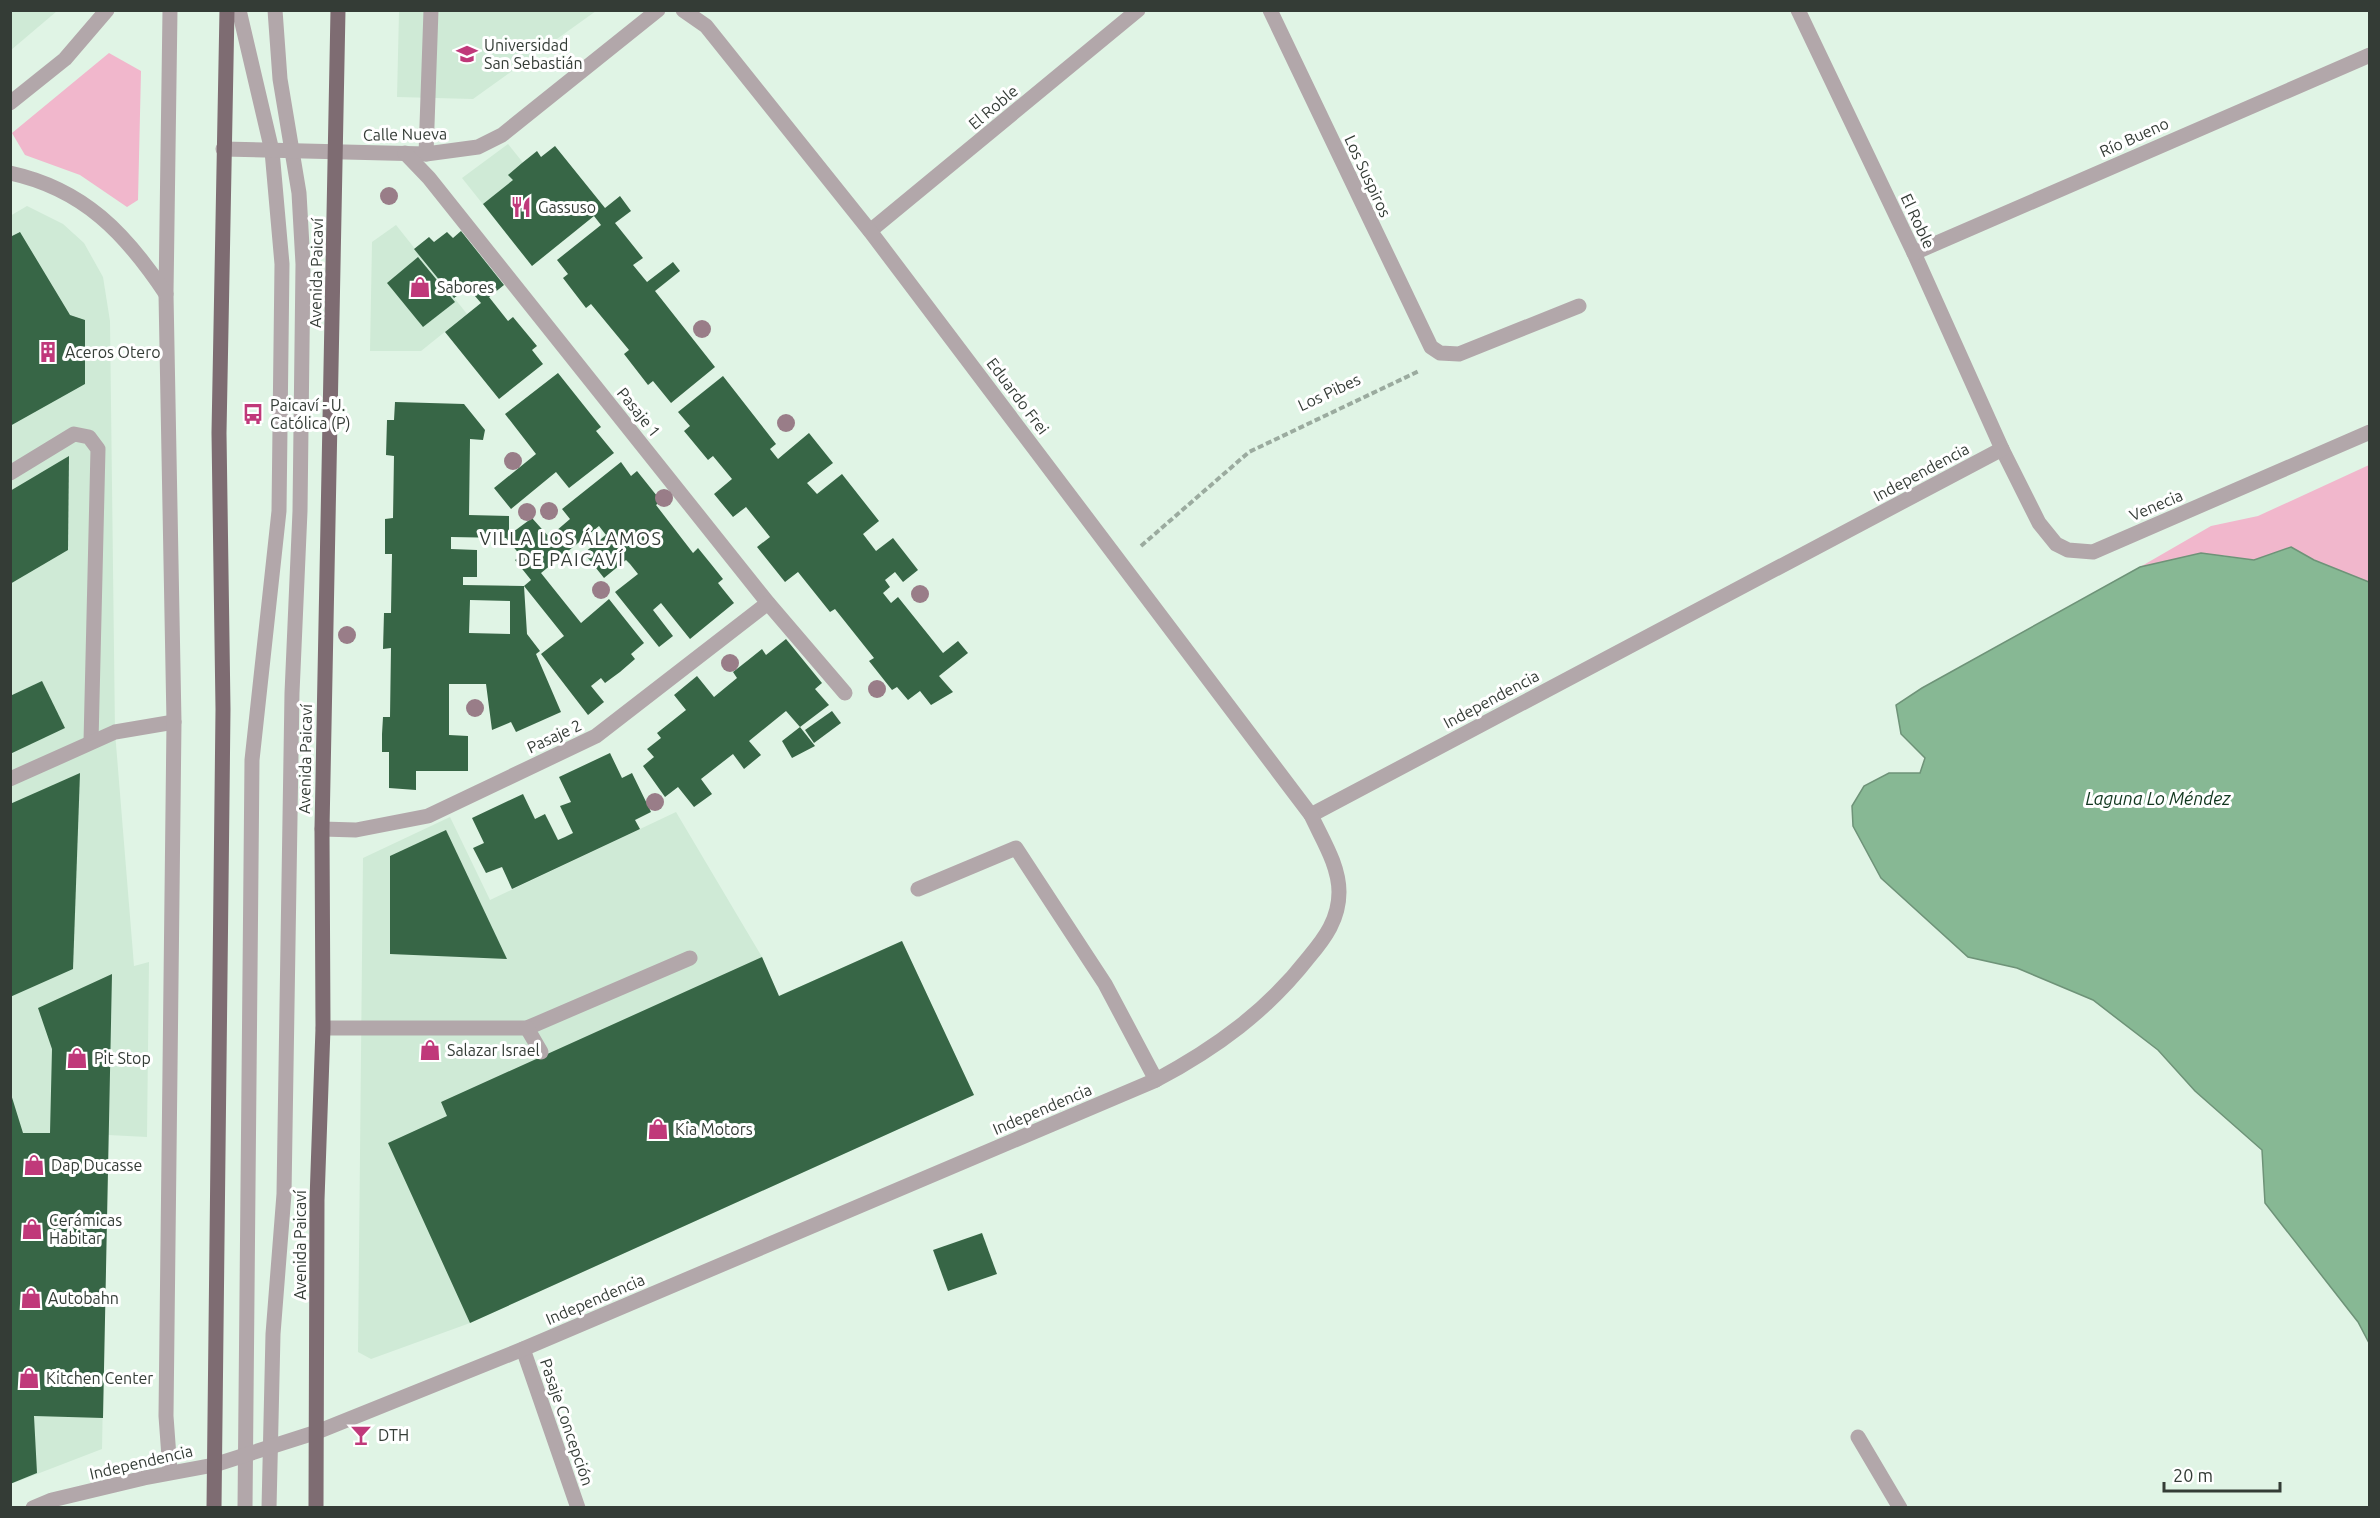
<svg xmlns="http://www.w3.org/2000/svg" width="2380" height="1518" font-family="Ubuntu,sans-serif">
<rect width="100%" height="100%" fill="#e0f4e5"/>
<g fill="#cfead6">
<path d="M11,10H57V11L11,50Z"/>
<path d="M399,11H596L473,99L397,97Z"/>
<path d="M508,144L577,230L532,266L462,178Z"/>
<path d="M27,206L63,224L84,243L103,277L110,321L115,732L134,966L149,962L147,1137L108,1135L102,1449L11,1484L10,216Z"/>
<path d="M396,225L467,314L421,351H370L372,242Z"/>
<path d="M676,812L762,957L779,996L902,941L974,1095L470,1323L371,1359L358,1352L363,858L450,817L490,900Z"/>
</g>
<g fill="#f1b7cc">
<path d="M109,53L141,71L138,200L127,207L80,175L25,155L12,133Z"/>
<path d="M2369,465V582L2314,560L2291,547L2254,560L2221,555L2140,567L2211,526L2258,516Z"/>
</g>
<path fill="#87b894" stroke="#6e9378" stroke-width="1.5" d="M2291,547L2314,560L2369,582V1343L2358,1322L2265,1203L2262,1150L2195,1091L2158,1050L2093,1000L2017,968L1968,957L1881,878L1853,826L1852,806L1864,786L1889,773H1920L1925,758L1901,734L1896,705L1922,688L2140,567L2201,553L2254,560Z"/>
<g fill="#376646" fill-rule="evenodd">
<path d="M555,146L605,208L620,196L631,211L615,223L643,258L633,265L647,282L673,262L680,271L655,291L715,367L671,403L653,381L648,385L624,354L629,350L591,304L586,308L563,278L568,274L557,260L601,225L594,216L532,266L483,204L513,180L508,175L522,163L537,151L541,157Z"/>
<path d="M461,231L504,285L489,297L508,321L513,317L537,346L532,350L543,364L499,399L445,332L481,303L468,288L454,298L414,249L429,237L434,242L447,232L453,238Z"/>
<path d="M20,232L70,315L85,320V384L10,426V237Z"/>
<path d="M418,257L455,302L423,327L387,283Z"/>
<path d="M558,373L601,427L596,431L614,453L569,488L556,472L511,509L494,488L536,454L505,414Z"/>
<path d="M723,376L776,444L770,449L778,459L809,433L833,463L807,483L817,494L842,474L879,521L863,534L876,551L893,538L918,570L903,582L895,572L885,580L890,587L883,593L891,603L898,597L943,653L958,641L968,653L939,676L953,692L931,705L920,691L908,700L897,687L892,690L869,661L874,658L835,609L830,612L798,572L785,582L757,547L770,537L746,507L733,517L714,494L732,479L713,456L708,460L684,431L690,426L678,412Z"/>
<path d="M395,402L464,404L485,430L483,440L470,439L469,515L509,516V535L532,518L549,537L570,519L562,509L621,462L631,476L637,471L661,501L656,505L693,553L698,548L711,564L723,579L718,583L734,603L690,639L661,603L653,610L673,636L659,647L615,592L638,574L630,564L626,560L604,578L584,553L606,535L599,526L541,573L581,623L609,599L644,643L631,654L635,659L620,672L605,683L601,678L591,686L604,702L588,715L541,654L564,636L524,586L527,634L540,651L536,654L561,712L516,732L511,722L492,730L486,684H449V735L468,736V771H416V790L389,788V752H382V734L383,717H390L391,648L383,649L384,613H391L392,554H385V519L393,518L394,456L386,455L387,420H394ZM451,537L506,538L521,556L515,560L531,580L524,586L463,585V577H477V550L451,549ZM470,600L510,601V634L469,633Z"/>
<path d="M69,456L68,550L10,584V491Z"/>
<path d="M786,639L822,683L815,689L829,705L800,727L815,746L792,758L782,741L800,727L786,711L749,741L761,755L744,769L733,754L701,779L712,794L694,807L678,787L665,797L643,766L654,757L647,749L661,738L657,733L686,710L674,695L697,676L714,697L737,678L733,672L747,661L762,649L766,655Z"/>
<path d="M42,681L65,728L10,754V696Z"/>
<path d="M832,711L841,723L814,743L805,730Z"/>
<path d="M610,753L622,778L632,773L651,812L635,820L640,829L512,889L502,867L486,873L473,848L484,843L472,818L523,794L535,819L545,814L558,840L565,837L573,833L560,806L571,802L559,777Z"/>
<path d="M80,773L73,969L10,997V804Z"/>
<path d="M446,830L507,959L390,954V856Z"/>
<path d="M902,941L974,1095L470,1323L388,1143L447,1116L441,1102L762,957L779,996Z"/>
<path d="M112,974L103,1418L34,1416L37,1473L10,1484V1091L23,1133H50L52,1049L38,1008Z"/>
<path d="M982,1233L997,1274L948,1291L933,1250Z"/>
</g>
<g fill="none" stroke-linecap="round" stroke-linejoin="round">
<path stroke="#9bab9f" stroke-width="4" stroke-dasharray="6 3" stroke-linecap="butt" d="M1141,546L1249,452L1419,371"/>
<g stroke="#b2a7aa" stroke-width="15">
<path d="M239,10L272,151L282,264L279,511L252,760L245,1508"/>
<path d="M426,154L431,10"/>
<path d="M10,473L74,434L89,437L98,449L91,742"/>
<path d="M10,779L115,732L174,722"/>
<path d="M323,1028H527L690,958"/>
<path d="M527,1028L541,1052"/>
<path d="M269,1508L273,1334L284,1194L292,693L300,511L303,264L299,193L280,79L275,10"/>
</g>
<g stroke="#b2a7aa" stroke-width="15">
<path d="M1270,10L1431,347L1440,353L1459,354L1579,306"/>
<path d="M1798,10L1914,253L2002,449L2039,523L2056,544L2068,550L2093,552L2370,432"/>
<path d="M223,149L426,154L478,147L502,135L658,10"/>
<path d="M405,153L429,178L768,603L845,693"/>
<path d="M870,231L1138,10"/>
<path d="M1914,253L2370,55"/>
<path d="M1311,815L2002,449"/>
<path d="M322,829L356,830L428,816L596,736L768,603"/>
<path d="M918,889L1016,848L1105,984L1156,1080"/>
<path d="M523,1349L578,1508"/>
<path d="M317,1432L523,1349L1156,1080C1216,1048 1267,1011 1309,957C1325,938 1339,919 1339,892C1339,865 1322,839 1311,815L870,231L706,26L683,10"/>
<path d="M1858,1437L1900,1508"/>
</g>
<g stroke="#b2a7aa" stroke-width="15">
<path d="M170,10L166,294L174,722L166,1416L170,1471"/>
<path d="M10,103L65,59L107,10"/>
<path d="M10,173C84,189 126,234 166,294"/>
<path d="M33,1508L52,1500L144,1478L214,1465L317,1432"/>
</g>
<g stroke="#7e6c72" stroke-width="15">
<path d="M214,1508L223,709L219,433L227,10"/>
<path d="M316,1508L317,1200L323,1028L322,829L338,10"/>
</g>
</g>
<g fill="#997d88">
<circle cx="389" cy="196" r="9"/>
<circle cx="702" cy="329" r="9"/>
<circle cx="786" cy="423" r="9"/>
<circle cx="513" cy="461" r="9"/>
<circle cx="664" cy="498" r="9"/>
<circle cx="549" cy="511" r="9"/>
<circle cx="527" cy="512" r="9"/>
<circle cx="601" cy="590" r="9"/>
<circle cx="920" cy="594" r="9"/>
<circle cx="347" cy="635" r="9"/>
<circle cx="730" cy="663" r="9"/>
<circle cx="877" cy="689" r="9"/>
<circle cx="475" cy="708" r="9"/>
<circle cx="655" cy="802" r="9"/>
</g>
<defs>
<symbol id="university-bare" viewBox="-9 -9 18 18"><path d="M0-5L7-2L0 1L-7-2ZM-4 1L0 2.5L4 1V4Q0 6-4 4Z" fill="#c0397a" stroke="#fff" stroke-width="2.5" paint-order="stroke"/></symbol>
<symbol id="restaurant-bare" viewBox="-9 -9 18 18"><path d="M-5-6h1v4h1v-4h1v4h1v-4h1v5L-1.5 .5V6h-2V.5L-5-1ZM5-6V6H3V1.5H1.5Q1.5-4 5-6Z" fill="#c0397a" stroke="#fff" stroke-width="2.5" paint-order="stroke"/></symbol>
<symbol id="shop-bare" viewBox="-9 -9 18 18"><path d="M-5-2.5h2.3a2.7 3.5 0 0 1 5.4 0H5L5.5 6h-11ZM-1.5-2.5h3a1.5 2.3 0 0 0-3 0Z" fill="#c0397a" stroke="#fff" stroke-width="2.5" paint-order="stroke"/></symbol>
<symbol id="building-bare" viewBox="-9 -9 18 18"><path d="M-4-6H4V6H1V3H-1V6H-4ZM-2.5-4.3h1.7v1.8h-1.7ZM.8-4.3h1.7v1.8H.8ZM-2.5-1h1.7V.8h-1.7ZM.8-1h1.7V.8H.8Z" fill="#c0397a" stroke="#fff" stroke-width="2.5" paint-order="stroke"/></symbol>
<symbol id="bus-bare" viewBox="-9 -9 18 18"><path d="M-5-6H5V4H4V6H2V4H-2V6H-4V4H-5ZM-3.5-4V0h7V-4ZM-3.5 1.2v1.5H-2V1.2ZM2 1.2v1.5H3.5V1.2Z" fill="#c0397a" stroke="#fff" stroke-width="2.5" paint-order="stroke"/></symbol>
<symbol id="bar-bare" viewBox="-9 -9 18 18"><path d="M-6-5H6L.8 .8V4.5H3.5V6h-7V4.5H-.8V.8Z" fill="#c0397a" stroke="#fff" stroke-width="2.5" paint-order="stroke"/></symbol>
</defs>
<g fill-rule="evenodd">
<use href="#university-bare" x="452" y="39" width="30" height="30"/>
<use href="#restaurant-bare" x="506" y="192" width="30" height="30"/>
<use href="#shop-bare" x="405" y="272" width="30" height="30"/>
<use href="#building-bare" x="33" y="337" width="30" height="30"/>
<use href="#bus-bare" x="238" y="399" width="30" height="30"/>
<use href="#shop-bare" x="415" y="1035" width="30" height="30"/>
<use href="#shop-bare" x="62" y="1043" width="30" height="30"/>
<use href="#shop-bare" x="643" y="1114" width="30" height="30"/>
<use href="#shop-bare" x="19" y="1150" width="30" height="30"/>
<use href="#shop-bare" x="17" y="1214" width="30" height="30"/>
<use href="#shop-bare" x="16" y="1283" width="30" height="30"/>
<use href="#shop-bare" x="14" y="1363" width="30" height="30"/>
<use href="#bar-bare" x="346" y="1420" width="30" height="30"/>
</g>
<g text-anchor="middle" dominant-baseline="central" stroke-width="6" stroke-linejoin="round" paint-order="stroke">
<g font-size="16" fill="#343c36" stroke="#fff" text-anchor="start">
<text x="484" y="45">Universidad<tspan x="484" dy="18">San Sebastián</tspan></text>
<text x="538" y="207">Gassuso</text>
<text x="437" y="287">Sabores</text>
<text x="65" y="352">Aceros Otero</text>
<text x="270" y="405">Paicaví - U.<tspan x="270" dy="18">Católica (P)</tspan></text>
<text x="447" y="1050">Salazar Israel</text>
<text x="94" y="1058">Pit Stop</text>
<text x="675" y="1129">Kia Motors</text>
<text x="51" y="1165">Dap Ducasse</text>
<text x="49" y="1220">Cerámicas<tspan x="49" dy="18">Habitar</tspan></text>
<text x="48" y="1298">Autobahn</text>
<text x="46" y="1378">Kitchen Center</text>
<text x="378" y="1435">DTH</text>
</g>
<g font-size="16" fill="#343c36" stroke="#fff">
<text transform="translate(993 107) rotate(-40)">El Roble</text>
<text transform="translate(405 134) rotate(-1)">Calle Nueva</text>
<text transform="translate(2134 137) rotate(-24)">Río Bueno</text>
<text transform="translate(1368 176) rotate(65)">Los Suspiros</text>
<text transform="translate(1918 221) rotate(65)">El Roble</text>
<text transform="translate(316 273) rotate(-89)">Avenida Paicaví</text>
<text transform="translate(1329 392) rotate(-25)">Los Pibes</text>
<text transform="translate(1018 396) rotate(53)">Eduardo Frei</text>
<text transform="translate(639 412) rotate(51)">Pasaje 1</text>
<text transform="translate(1921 472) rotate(-28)">Independencia</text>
<text transform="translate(2156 505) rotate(-23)">Venecia</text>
<text transform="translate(1491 699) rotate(-28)">Independencia</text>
<text transform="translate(554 736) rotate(-25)">Pasaje 2</text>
<text transform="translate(305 759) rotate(-89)">Avenida Paicaví</text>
<text transform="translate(1042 1109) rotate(-23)">Independencia</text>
<text transform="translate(300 1245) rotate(-90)">Avenida Paicaví</text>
<text transform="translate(595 1299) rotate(-23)">Independencia</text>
<text transform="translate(567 1422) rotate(71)">Pasaje Concepción</text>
<text transform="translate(141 1462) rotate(-13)">Independencia</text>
</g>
<g font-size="18" letter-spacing="1.5" fill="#343c36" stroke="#fff">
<text x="571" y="538">VILLA LOS ÁLAMOS<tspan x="571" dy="21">DE PAICAVÍ</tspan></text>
</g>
<g font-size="18" font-style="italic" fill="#10361e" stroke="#fff">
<text x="2158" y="798">Laguna Lo Méndez</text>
</g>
</g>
<rect width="2380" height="1518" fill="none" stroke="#343c36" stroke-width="24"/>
<path d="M2164 1482v9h116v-9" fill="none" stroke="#343c36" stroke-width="3"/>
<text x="2173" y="1482" font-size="18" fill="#343c36" stroke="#ffffff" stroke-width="4.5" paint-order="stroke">20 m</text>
</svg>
